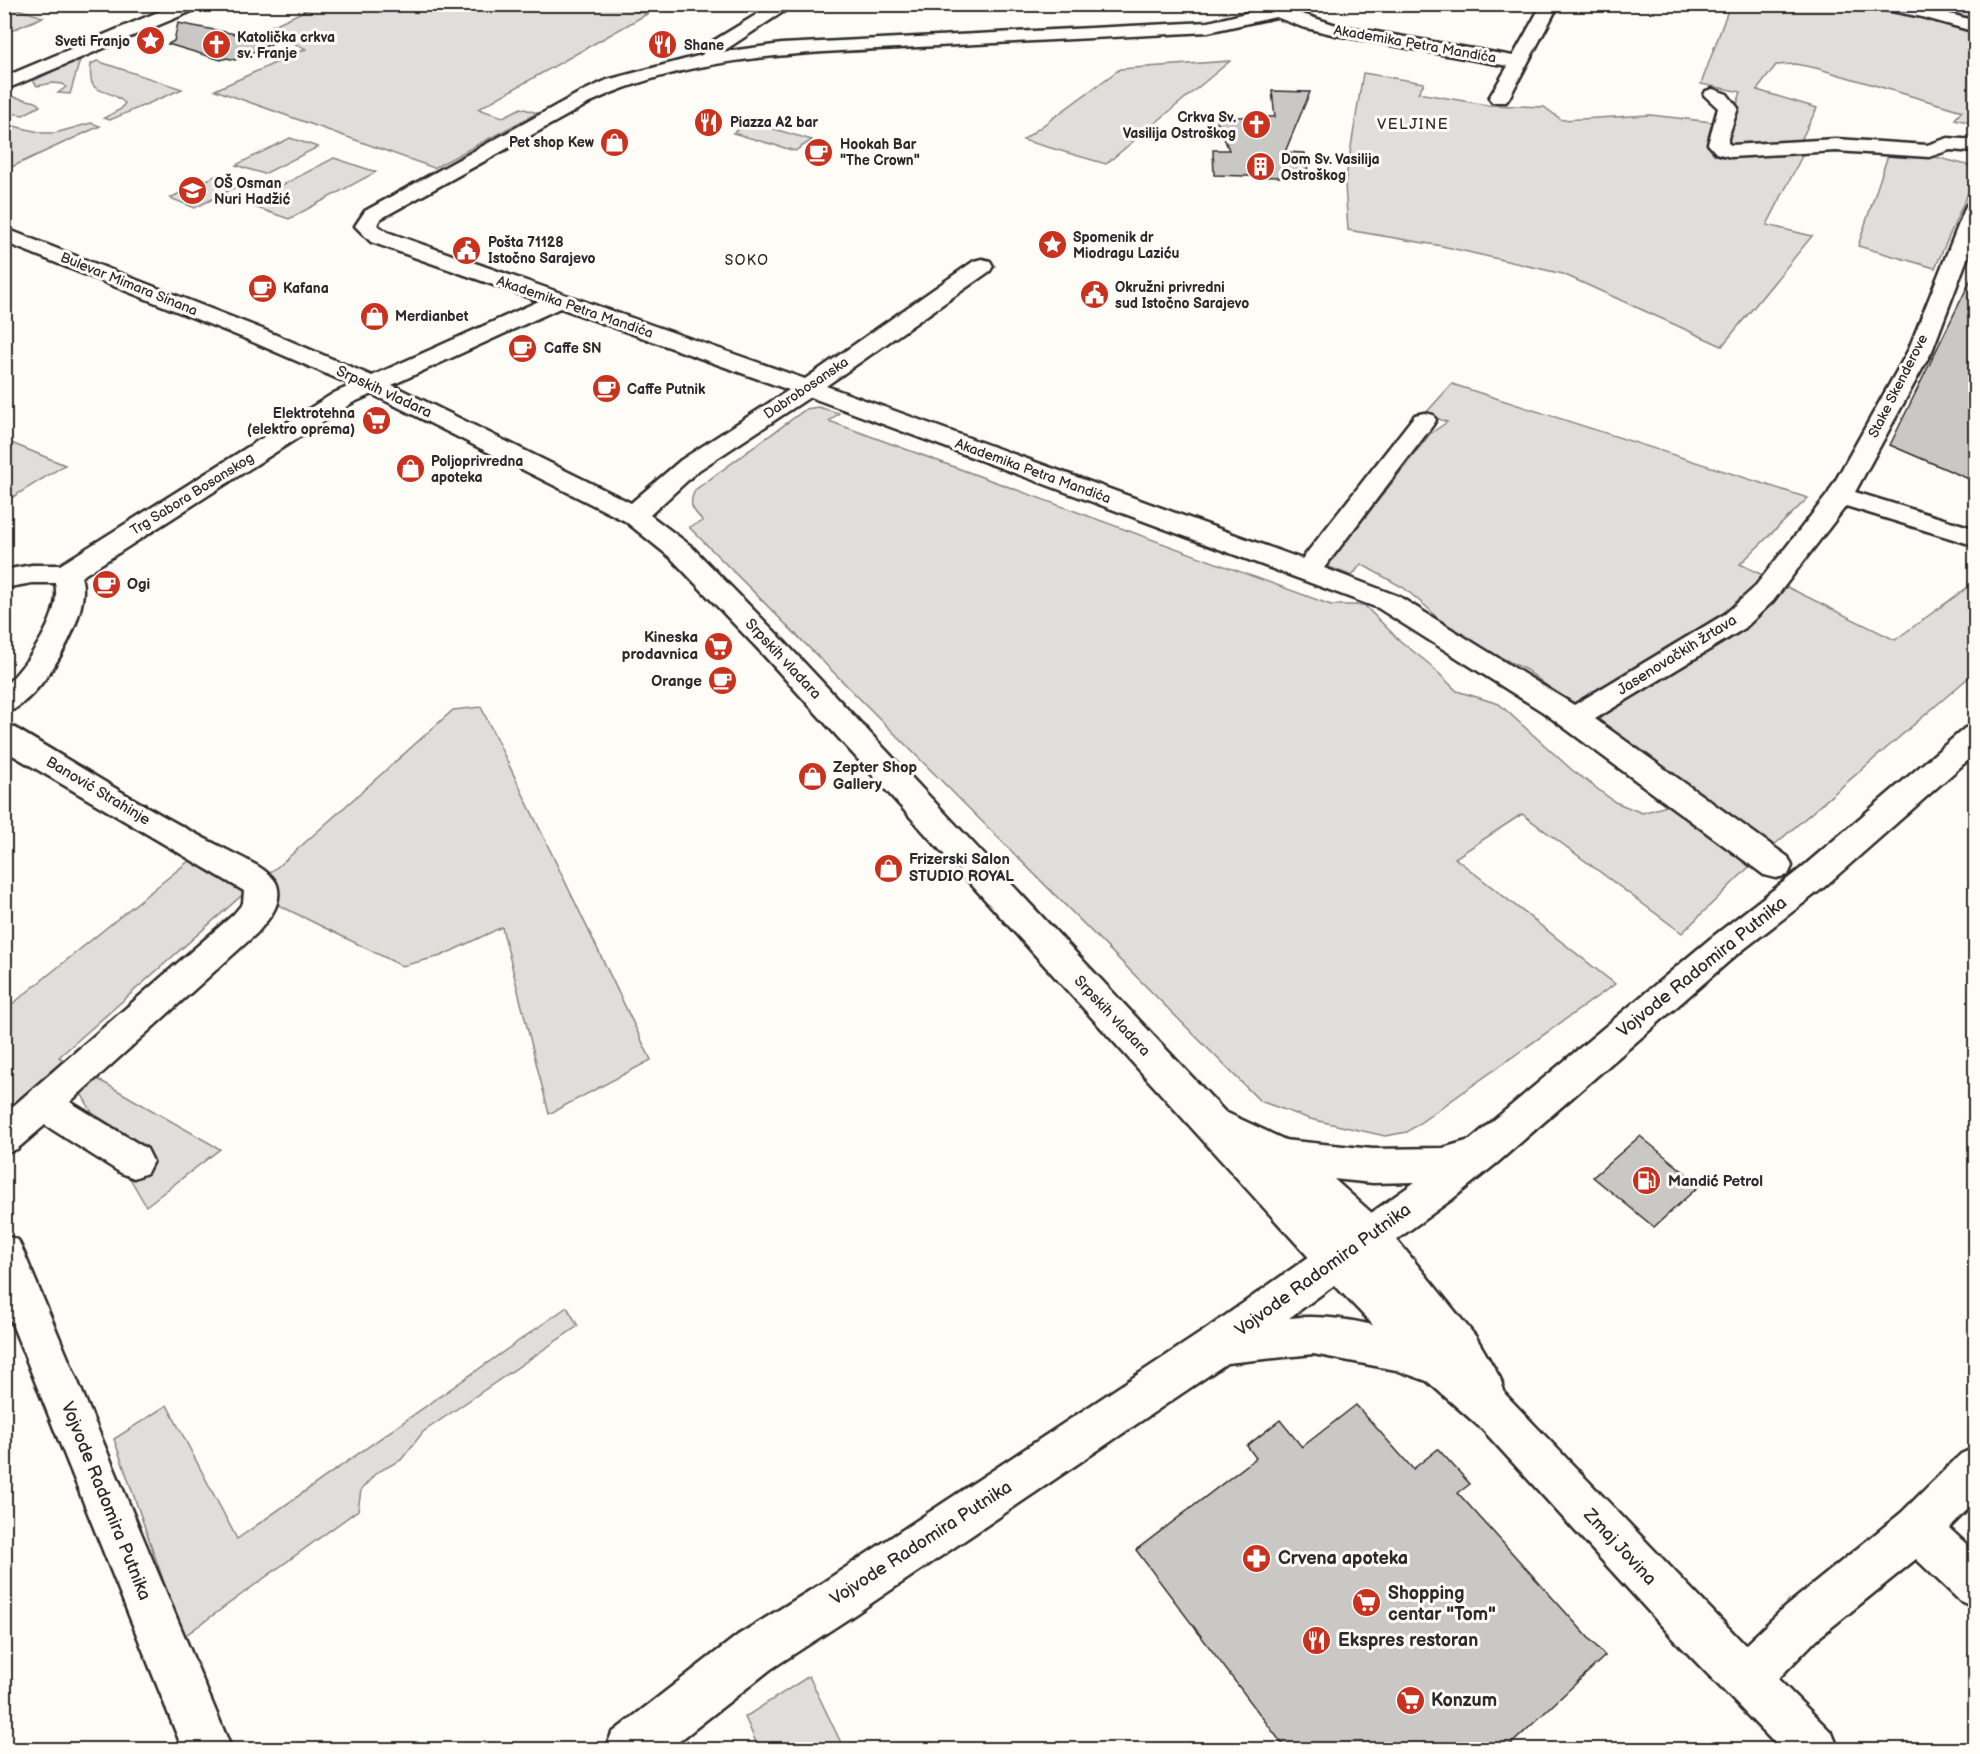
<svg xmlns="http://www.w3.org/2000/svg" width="1980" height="1754" font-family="'Balsamiq Sans',sans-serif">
<rect width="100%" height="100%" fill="#fdfcf7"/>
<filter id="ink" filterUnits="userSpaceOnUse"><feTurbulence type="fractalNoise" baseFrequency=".0167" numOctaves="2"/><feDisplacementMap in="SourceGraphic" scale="12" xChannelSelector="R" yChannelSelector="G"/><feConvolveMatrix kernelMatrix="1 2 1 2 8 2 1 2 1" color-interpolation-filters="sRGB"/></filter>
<g filter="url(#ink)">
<g fill="#dfdeda" stroke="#858482" stroke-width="1.5">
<path d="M609,4L647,14L478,109L503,117L521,108L537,113L434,168L215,90L306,49L265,29L317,5Z"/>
<path d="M1787,4L1900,11L1975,31V124L1955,119L1962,111L1816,68L1795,64L1776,65L1757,90L1817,108L1800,142L1746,149L1724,144L1741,92L1701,84L1730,5Z"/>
<path d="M5,5L43,17L5,33Z"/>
<path d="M1907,5H1975V24Z"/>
<path d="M78,59L80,60L70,94L58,93L66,87L63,84L53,83L37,86L33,81Z"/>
<path d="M97,61L182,89L110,120L104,118L121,109L125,103C105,84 87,100 91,64Z"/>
<path d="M1230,61L1106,164L1023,140L1120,69Z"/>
<path d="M1363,73L1424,83L1418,93L1487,105L1544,107L1562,120L1650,115L1712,122L1709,146C1738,163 1772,154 1805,150L1767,225L1812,236L1722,346L1563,274L1442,246L1348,230L1345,184Z"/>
<path d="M5,95L36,102L40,106L23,115L5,112Z"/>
<path d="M750,122L812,140L795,151L733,133Z"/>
<path d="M91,123L100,126L5,170V124L43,133H55Z"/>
<path d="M290,138L318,147L264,174L236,165Z"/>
<path d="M1889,152L1928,155L1975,167V177L1935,268L1858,246Z"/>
<path d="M334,158L376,172L289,219L246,204Z"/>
<path d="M215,176L240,185L195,208L170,198Z"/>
<path d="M1452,384L1808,498L1740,564L1895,640L1975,582V672L1752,864L1682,933L1522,814L1455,858L1615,984L1407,1132L1385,1136L1310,1119L1260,1101L689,527L703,521C692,509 688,505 695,490L806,409L818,407L839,413L829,421L1331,605H1364L1399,640L1428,663L1457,691L1499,704L1572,770L1615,802L1642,813L1667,806L1669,793L1588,729L1554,691L1526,670L1447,630L1430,610L1404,588L1361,564L1352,576L1327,566L1430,434L1447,422L1425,414Z"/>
<path d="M4,440L65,465L5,502Z"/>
<path d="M481,707L651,1060L549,1114L502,927L441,956L402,966L248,890L59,1057L220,1149L146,1206L82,1095L5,1138V1010L195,856L248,889L281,864L453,710Z"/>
<path d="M567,1307L578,1326L423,1432L401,1460L376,1473L361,1490L358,1510L183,1637L114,1439L167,1405L237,1539Z"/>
<path d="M809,1676L844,1749H759L745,1717Z"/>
</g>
<g fill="#c9c8c4" stroke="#2b2b2b" stroke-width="1.5">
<path d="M178,23L267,40L263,42L271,44L235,60L227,58L221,60L168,44L174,41Z"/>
<path d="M1272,91L1310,92L1285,152L1305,153L1309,178L1214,175L1213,150H1229L1215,117H1275Z"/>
<path d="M1976,269V482L1890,445Z"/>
<path d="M1640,1136L1700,1185L1654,1227L1593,1177Z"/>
<path d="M1356,1405L1413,1469L1438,1449L1470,1484L1458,1493L1605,1656L1506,1749H1286L1136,1550L1256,1458L1247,1446L1280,1420L1302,1447Z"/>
</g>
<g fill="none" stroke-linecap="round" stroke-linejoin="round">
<defs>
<g id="minor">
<path d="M177,4L200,5L197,9L4,90V77Z"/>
<path d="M774,4H795L722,52L782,44L1208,22C1241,15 1273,4 1306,4L1304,8L1293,11L1336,25L1513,56L1542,4H1559L1509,98L1506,102H1492L1489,98L1508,66L1336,35L1302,27L1276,17L1208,32C1111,37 1014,42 918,47C808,53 694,54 593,101L380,219L377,225L387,232L805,379L974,261L982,259L990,261L993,266L990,271L826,386L1302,559L1415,415L1424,413L1433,415L1436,420L1433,425L1324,568L1398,596L1574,705L1725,614L1753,589L1828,494L1908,351L1966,206L1969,202L1976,200V235L1932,351L1855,492L1976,529V546L1846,506L1773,601L1745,628L1595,719L1788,857L1792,866L1788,875L1776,878L1764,875L1543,712L1378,608L810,397L699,470L650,515L691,546L779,636L1225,1112L1296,1145L1384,1224L1476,1337L1500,1378L1505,1394L1745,1645L1785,1607L1901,1513L1961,1454L1976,1447V1501L1949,1528L1976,1553V1608L1960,1601L1916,1559L1817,1639L1778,1679L1832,1733L1839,1750H1781L1672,1637L1482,1429L1426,1380L1323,1273L759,650L671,558L625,521L372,394L352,403L81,577C94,612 40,704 4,714V687C26,665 63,616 55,583H32L4,588V570L32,565H60L334,393L352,385L246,339L4,242V228L262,329L372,376L539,301L371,242L355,226L365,211L579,93L607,80L702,55L710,43ZM560,308L789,390L681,460L631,503L392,385Z"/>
<path d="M1874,4H1913L1976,21V32L1922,17L1876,8Z"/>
<path d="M1713,89L1727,94L1738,108L1728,138V143L1731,145L1836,139L1927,145L1948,138L1976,140V152L1950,150L1929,157L1836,151L1731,157L1716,153L1708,144L1718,108L1704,95L1706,91Z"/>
<path d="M4,726L15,728C84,769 153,813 225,849C238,856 272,870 277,885C283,904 268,920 257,933L70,1102L147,1149L153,1161L147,1173L134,1178L121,1173L45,1125L17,1149L4,1154V1114L233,915L243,903L244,891L4,750Z"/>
<path d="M4,1235L18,1240L24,1253L232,1750H183L4,1304Z"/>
</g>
<path id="major" d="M1976,726V753L1823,888L1735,956L1497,1163L1451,1200L1289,1318C1345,1312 1404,1332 1456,1352L1462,1366L1456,1380L1441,1386L1396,1370L1313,1354L1227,1363L851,1617L771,1669L668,1750H605L612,1733L738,1635L819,1585L1205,1330L1415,1182L1373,1183L1283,1174L1270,1169L1264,1157L1270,1145L1283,1140L1373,1149L1443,1148L1470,1140L1711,938L1799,870L1965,728Z"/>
</defs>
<use href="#minor" stroke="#2b2b2b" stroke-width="5"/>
<use href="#major" stroke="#2b2b2b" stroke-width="5"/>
<use href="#minor" fill="#fdfcf7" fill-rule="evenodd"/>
<use href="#major" fill="#fdfcf7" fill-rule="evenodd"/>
</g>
</g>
<defs>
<symbol id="sight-disc" viewBox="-11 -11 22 22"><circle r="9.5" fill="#c8321e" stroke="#fdfcf7"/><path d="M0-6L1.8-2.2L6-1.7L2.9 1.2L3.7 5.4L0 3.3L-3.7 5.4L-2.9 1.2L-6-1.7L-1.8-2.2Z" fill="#fff"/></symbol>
<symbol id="church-disc" viewBox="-11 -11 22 22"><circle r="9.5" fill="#c8321e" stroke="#fdfcf7"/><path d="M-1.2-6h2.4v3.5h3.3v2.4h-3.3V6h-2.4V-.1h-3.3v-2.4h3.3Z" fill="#fff"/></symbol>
<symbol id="restaurant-disc" viewBox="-11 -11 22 22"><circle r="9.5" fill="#c8321e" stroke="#fdfcf7"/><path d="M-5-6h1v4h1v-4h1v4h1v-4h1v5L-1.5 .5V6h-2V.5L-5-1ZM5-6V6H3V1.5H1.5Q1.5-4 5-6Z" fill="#fff"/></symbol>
<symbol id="shop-disc" viewBox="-11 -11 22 22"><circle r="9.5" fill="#c8321e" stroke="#fdfcf7"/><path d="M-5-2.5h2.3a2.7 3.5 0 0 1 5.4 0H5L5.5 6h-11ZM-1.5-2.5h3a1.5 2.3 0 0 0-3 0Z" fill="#fff"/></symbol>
<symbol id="cafe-disc" viewBox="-11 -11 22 22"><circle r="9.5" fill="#c8321e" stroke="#fdfcf7"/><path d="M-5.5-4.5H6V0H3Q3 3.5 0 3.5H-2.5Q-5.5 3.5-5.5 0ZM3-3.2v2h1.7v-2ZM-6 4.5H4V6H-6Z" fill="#fff"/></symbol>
<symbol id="building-disc" viewBox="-11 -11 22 22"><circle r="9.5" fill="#c8321e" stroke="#fdfcf7"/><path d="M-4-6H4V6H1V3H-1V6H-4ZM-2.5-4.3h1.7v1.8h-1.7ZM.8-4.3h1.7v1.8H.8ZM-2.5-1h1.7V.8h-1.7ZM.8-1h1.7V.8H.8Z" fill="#fff"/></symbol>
<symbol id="school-disc" viewBox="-11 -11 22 22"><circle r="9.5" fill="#c8321e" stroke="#fdfcf7"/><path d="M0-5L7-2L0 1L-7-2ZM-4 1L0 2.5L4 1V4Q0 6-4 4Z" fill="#fff"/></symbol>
<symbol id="civic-disc" viewBox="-11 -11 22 22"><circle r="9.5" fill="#c8321e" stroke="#fdfcf7"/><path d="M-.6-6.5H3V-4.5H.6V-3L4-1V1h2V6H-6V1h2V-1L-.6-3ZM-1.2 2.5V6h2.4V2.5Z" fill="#fff"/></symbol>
<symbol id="supermarket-disc" viewBox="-11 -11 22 22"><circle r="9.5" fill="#c8321e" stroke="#fdfcf7"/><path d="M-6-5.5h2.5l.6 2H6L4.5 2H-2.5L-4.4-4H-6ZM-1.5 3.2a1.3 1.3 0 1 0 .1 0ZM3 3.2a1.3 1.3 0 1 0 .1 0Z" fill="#fff"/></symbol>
<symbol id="fuel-disc" viewBox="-11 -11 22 22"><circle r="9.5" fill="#c8321e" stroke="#fdfcf7"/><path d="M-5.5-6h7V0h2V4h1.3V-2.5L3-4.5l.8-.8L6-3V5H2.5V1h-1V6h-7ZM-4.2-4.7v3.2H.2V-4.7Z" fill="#fff"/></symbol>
<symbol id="pharmacy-disc" viewBox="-11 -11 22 22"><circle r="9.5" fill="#c8321e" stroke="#fdfcf7"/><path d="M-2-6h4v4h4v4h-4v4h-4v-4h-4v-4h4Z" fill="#fff"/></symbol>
</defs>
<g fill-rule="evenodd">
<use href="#sight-disc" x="134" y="24" width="33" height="33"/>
<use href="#church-disc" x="200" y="28" width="33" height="33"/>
<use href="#restaurant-disc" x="646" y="28" width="33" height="33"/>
<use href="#restaurant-disc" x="692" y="106" width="33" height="33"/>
<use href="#church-disc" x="1240" y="108" width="33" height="33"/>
<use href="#shop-disc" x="598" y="126" width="33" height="33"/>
<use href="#cafe-disc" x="802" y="136" width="33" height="33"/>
<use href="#building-disc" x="1244" y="150" width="33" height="33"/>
<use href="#school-disc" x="176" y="174" width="33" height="33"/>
<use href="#sight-disc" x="1036" y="228" width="33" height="33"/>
<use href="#civic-disc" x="450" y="234" width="33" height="33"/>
<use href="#cafe-disc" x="246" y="272" width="33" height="33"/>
<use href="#civic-disc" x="1078" y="278" width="33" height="33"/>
<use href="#shop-disc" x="358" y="300" width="33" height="33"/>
<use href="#cafe-disc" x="506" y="332" width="33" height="33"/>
<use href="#cafe-disc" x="590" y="372" width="33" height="33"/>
<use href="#supermarket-disc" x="360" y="404" width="33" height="33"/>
<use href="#shop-disc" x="394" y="452" width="33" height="33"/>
<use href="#cafe-disc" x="90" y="568" width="33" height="33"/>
<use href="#supermarket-disc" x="702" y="630" width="33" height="33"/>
<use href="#cafe-disc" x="706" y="664" width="33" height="33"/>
<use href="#shop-disc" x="796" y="760" width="33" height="33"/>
<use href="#shop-disc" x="872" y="852" width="33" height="33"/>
<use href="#fuel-disc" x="1630" y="1164" width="33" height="33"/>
<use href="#pharmacy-disc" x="1240" y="1542" width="33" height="33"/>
<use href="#supermarket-disc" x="1350" y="1586" width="33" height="33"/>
<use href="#restaurant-disc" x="1300" y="1624" width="33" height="33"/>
<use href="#supermarket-disc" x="1394" y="1684" width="33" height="33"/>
</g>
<g text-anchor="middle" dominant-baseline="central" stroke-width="6" stroke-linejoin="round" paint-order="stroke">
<g font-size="14" font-weight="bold" fill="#2b2b2b" stroke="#fdfcf7" text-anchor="start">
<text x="237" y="37">Katolička crkva<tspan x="237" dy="16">sv. Franje</tspan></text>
<text x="130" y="41" text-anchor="end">Sveti Franjo</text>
<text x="684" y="45">Shane</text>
<text x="1236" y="117" text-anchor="end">Crkva Sv.<tspan x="1236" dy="16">Vasilija Ostroškog</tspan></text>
<text x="730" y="122">Piazza A2 bar</text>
<text x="594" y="142" text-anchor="end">Pet shop Kew</text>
<text x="840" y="144">Hookah Bar<tspan x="840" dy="16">"The Crown"</tspan></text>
<text x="1281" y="159">Dom Sv. Vasilija<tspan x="1281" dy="16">Ostroškog</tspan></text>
<text x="214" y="183">OŠ Osman<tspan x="214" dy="16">Nuri Hadžić</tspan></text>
<text x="1073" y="237">Spomenik dr<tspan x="1073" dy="16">Miodragu Laziću</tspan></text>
<text x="488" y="242">Pošta 71128<tspan x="488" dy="16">Istočno Sarajevo</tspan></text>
<text x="1115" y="287">Okružni privredni<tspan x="1115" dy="16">sud Istočno Sarajevo</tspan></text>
<text x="283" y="288">Kafana</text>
<text x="395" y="316">Merdianbet</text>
<text x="544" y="348">Caffe SN</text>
<text x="627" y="389">Caffe Putnik</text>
<text x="355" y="413" text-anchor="end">Elektrotehna<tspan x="355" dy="16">(elektro oprema)</tspan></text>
<text x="431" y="461">Poljoprivredna<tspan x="431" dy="16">apoteka</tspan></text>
</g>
<g font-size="14" fill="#2b2b2b" stroke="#fdfcf7">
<text transform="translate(1415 44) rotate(10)">Akademika Petra Mandića</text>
<text transform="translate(129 284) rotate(22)">Bulevar Mimara Sinana</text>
<text transform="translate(575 307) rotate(19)">Akademika Petra Mandića</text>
<text transform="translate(1898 386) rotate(-63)">Stake Skenderove</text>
<text transform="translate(806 388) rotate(-34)">Dabrobosanska</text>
<text transform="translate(1033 471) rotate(20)">Akademika Petra Mandića</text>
<text transform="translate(192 494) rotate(-32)">Trg Sabora Bosanskog</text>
</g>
<g font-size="14" letter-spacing="1.5" fill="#2b2b2b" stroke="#fdfcf7">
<text x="747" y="260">SOKO</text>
</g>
<g font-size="15" letter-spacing="1.5" fill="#2b2b2b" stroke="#fdfcf7">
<text x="1413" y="124">VELJINE</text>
</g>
<g font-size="15" fill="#2b2b2b" stroke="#fdfcf7">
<text transform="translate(384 392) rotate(25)">Srpskih vladara</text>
<text transform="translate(1677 655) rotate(-32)">Jasenovačkih žrtava</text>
<text transform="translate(783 659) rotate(47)">Srpskih vladara</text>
<text transform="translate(98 791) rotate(31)">Banović Strahinje</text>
<text transform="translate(1112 1016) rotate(47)">Srpskih vladara</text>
</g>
<g font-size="15" font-weight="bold" fill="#2b2b2b" stroke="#fdfcf7" text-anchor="start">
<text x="127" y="584">Ogi</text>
<text x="698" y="637" text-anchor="end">Kineska<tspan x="698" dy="17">prodavnica</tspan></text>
<text x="702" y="681" text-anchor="end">Orange</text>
<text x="833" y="767">Zepter Shop<tspan x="833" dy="17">Gallery</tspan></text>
<text x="909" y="859">Frizerski Salon<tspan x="909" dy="17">STUDIO ROYAL</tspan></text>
<text x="1668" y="1181">Mandić Petrol</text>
</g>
<g font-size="18" fill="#2b2b2b" stroke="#fdfcf7">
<text transform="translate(1702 967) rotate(-39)">Vojvode Radomira Putnika</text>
<text transform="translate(1323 1270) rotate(-36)">Vojvode Radomira Putnika</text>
<text transform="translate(106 1501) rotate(68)">Vojvode Radomira Putnika</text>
<text transform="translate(921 1543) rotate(-33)">Vojvode Radomira Putnika</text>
<text transform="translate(1620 1547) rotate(47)">Zmaj Jovina</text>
</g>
<g font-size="18" font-weight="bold" fill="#2b2b2b" stroke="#fdfcf7" text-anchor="start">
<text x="1278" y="1558">Crvena apoteka</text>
<text x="1388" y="1593">Shopping<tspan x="1388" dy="21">centar "Tom"</tspan></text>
<text x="1338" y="1640">Ekspres restoran</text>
<text x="1431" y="1700">Konzum</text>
</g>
</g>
<rect width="1980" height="1754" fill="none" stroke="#fdfcf7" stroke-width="24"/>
<rect x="12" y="12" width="1956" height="1730" fill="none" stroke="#2b2b2b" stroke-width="2" filter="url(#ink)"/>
</svg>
